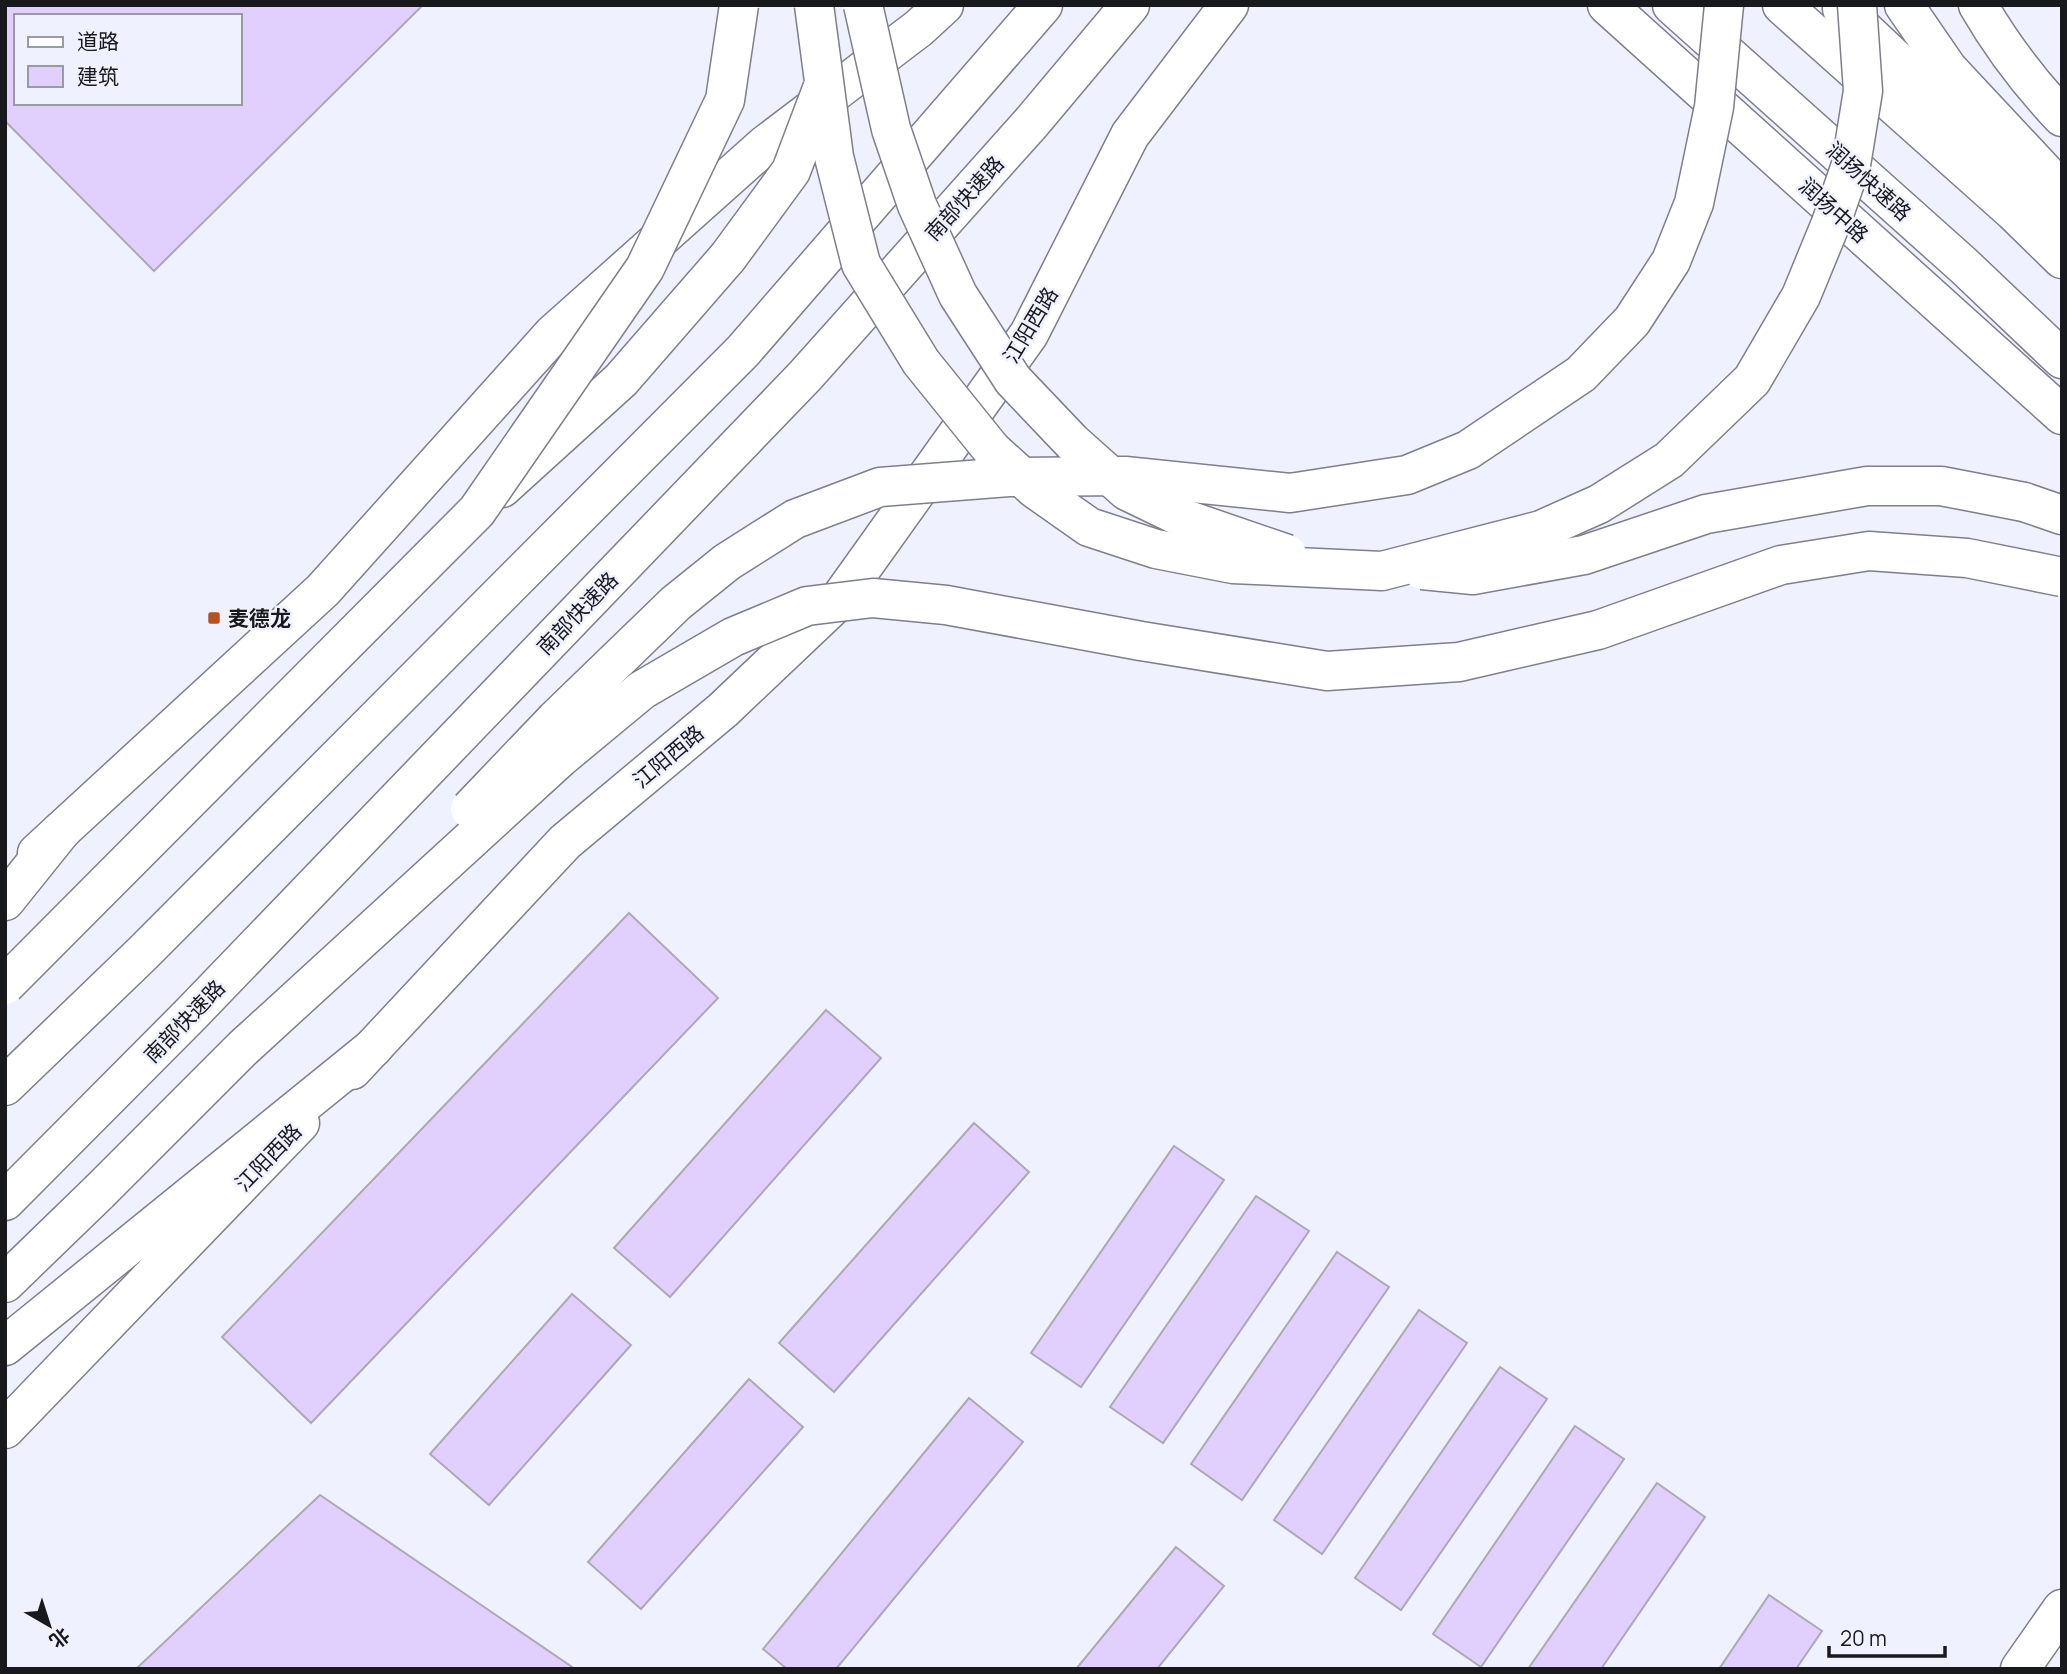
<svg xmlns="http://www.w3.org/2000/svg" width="2067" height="1674" font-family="Manrope,'Noto Sans SC',sans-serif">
<rect width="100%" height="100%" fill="#eff2fe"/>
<g fill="#e1d0fd" stroke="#aca9b4" stroke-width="2" fill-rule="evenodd">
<path d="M5,5H423L154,271L5,121ZM16,16H240V103H16Z"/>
<path d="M629,913L718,998L311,1423L222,1337Z"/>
<path d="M826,1010L881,1058L670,1297L614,1248Z"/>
<path d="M974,1123L1029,1172L834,1392L779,1343Z"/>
<path d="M1174,1146L1224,1180L1081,1387L1031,1353Z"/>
<path d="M1256,1196L1309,1231L1163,1443L1110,1407Z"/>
<path d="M1337,1252L1389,1287L1242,1500L1191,1464Z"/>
<path d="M572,1294L631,1345L489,1505L430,1454Z"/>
<path d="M1419,1310L1467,1343L1322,1554L1274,1520Z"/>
<path d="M1500,1367L1547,1399L1401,1610L1355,1578Z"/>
<path d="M749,1379L803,1427L641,1609L588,1562Z"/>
<path d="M969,1398L1023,1442L836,1669H787L763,1649Z"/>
<path d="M1575,1426L1624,1459L1481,1667L1433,1634Z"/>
<path d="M1657,1483L1705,1517L1601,1669H1528Z"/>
<path d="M320,1495L575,1669H136Z"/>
<path d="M1176,1547L1224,1586L1157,1669H1076Z"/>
<path d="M1769,1595L1822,1631L1796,1669H1719Z"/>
</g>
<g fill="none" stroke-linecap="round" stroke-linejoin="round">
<defs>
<path id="minor" d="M2020,1669L2062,1609"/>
<g id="primary">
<path d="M1607,5L2062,415"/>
<path d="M1842,9L2062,216"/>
<path d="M37,853L323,590L553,334L765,145L919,28L944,5"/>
<path d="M352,1070L565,842L723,710L839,600L1029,334L1130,135L1229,5"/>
<path d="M5,1429L300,1123"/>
</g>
<g id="trunk">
<path d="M1672,5L1963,265L2062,359"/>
<path d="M1782,5L2014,212L2062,259"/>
<path d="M1904,5L1948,69L2062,191"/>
<path d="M1978,5C2001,45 2030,83 2062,117"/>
<path d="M502,488L621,380L728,257"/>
<path d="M2024,502L2062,515"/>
<path d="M5,901L62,830"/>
<path d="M5,1086L143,953L743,351L1043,5"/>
<path d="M5,1201L192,1013L805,376L1031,123L1130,5"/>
<path d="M5,1283L99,1192"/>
<path d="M5,1346L374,1047"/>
</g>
</defs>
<use href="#minor" stroke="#7d7f8a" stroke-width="41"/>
<use href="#primary" stroke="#7d7f8a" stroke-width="41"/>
<use href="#trunk" stroke="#7d7f8a" stroke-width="41"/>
<use href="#minor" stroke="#fff" stroke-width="38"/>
<use href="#primary" stroke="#fff" stroke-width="38"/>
<use href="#trunk" stroke="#fff" stroke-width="38"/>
<defs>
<g id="trunk-bridge">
<path d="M814,5L834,157L861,264L921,362L992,450L1035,489L1089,527L1156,549L1233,564L1382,571L1541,530L1599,504L1669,460L1752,380L1801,296L1831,223L1851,165L1863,91L1857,5"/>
<path d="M863,5L891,129L917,205L958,295L1013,380L1072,442L1127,491L1185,519L1287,554"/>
<path d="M728,257L791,171L822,89"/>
<path d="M1422,570L1473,575L1584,555L1706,514L1867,486H1941L2024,502"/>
<path d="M470,809L555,720L676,603L727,562L795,519L880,487L1009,477L1125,476L1290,493L1407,475L1468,450L1581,374L1632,321L1671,261L1694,203L1714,107L1724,5"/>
<path d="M5,985L477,511L645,268L725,100L739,5"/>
<path d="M99,1192L243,1048L560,758L642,690L733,637L807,606L873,598L946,605L1141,641L1327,671L1459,662L1598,630L1781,565L1869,551L1967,558L2062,577"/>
</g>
</defs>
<use href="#trunk-bridge" stroke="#7d7f8a" stroke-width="41" stroke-linecap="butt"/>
<use href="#trunk-bridge" stroke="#fff" stroke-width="38"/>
</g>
<rect fill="#b65220" stroke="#eff2fe" stroke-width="2.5" x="207" y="611" width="14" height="14" rx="3.5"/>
<g text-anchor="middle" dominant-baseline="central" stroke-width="5" stroke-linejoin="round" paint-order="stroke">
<g font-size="21" fill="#18191d" stroke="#eff2fe">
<text transform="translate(1869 181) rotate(42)">润扬快速路</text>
<text transform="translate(964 198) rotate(-48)">南部快速路</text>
<text transform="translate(1834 210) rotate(42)">润扬中路</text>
<text transform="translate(1030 325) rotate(-59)">江阳西路</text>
<text transform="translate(577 613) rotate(-46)">南部快速路</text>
<text transform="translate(668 756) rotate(-40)">江阳西路</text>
<text transform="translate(184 1021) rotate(-46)">南部快速路</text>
<text transform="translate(268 1157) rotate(-46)">江阳西路</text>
</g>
<g font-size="21" font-weight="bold" fill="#18191d" stroke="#eff2fe" text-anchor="start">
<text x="228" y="618">麦德龙</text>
</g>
</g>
<rect width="2067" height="1674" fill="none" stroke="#18191d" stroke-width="14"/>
<rect x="14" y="14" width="228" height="91" fill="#eff2fe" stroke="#999ba4" stroke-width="2"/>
<rect x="28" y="37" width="35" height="10" fill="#ffffff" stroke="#999ba4" stroke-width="2"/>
<text x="77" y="49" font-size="21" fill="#18191d">道路</text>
<rect x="28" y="66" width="35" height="21" fill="#e1d0fd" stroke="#999ba4" stroke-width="2"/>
<text x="77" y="84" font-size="21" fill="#18191d">建筑</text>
<g transform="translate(49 1625) rotate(141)" stroke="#eff2fe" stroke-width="5" paint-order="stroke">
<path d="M0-5L12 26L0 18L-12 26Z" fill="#18191d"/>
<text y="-10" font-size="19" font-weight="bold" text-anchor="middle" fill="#18191d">北</text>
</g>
<path d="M1829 1646v10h116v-10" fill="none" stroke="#18191d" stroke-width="3.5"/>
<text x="1840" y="1646" font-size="21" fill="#18191d" stroke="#eff2fe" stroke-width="5" paint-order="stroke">20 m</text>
</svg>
